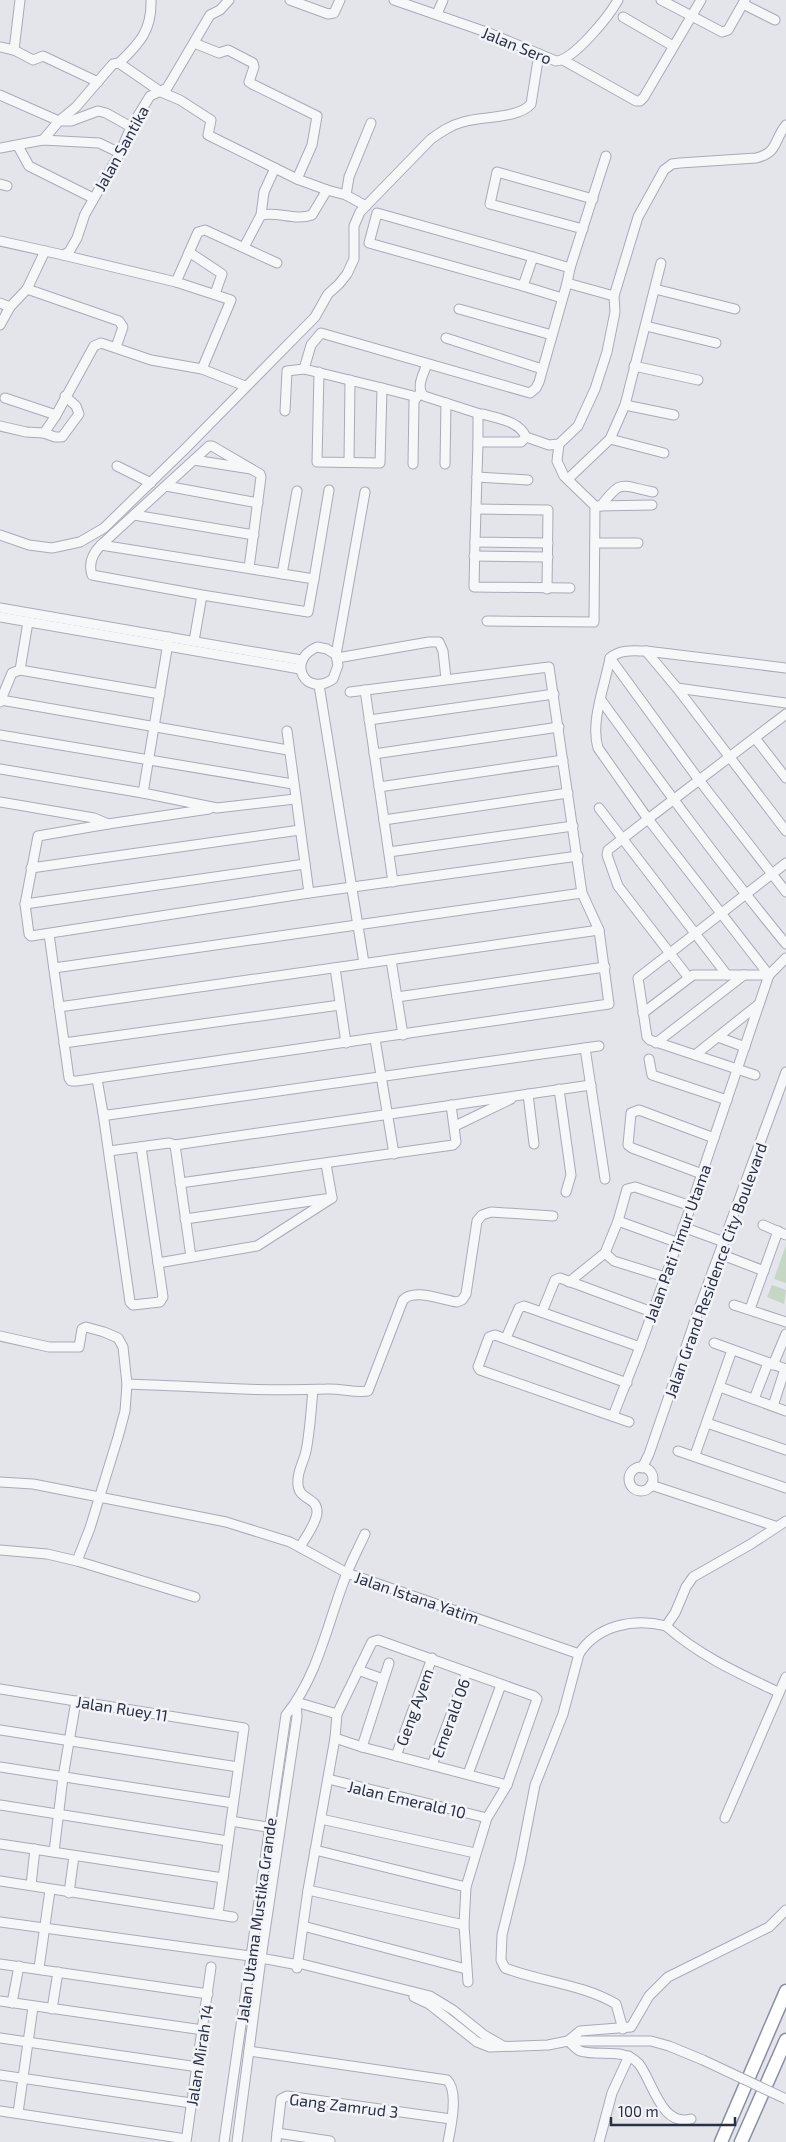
<svg xmlns="http://www.w3.org/2000/svg" width="786" height="2142" font-family="'Exo 2',sans-serif">
<rect width="100%" height="100%" fill="#e3e5eb"/>
<g fill="#c6d6c4">
<path d="M786,1245V1283L774,1279Z"/>
<path d="M772,1285L786,1290L784,1304L767,1297Z"/>
</g>
<g fill="none" stroke-linecap="round" stroke-linejoin="round">
<defs>
<g id="minor">
<path d="M290,0L328,14L334,13L340,0"/>
<path d="M394,0L489,33L556,61C574,60 609,16 618,0"/>
<path d="M661,0L722,32L728,30L745,0"/>
<path d="M743,4L775,20"/>
<path d="M437,14L443,0"/>
<path d="M623,17L673,46"/>
<path d="M194,43L219,53L228,50L253,63L254,67L249,82L252,84L317,116L312,145L297,179"/>
<path d="M0,47L14,50L33,60L43,56L98,82"/>
<path d="M14,50L20,0"/>
<path d="M563,60L636,101H640L644,97L701,0"/>
<path d="M119,63C140,43 152,30 151,0"/>
<path d="M0,95L59,121H71L98,111L106,113L131,127"/>
<path d="M43,140L59,121L76,107L113,64L119,63L161,92L180,100L211,120L208,135L297,179L327,190L346,195L366,206"/>
<path d="M18,146L29,166L93,198"/>
<path d="M0,148L43,140L99,143L120,153"/>
<path d="M0,184L7,186"/>
<path d="M346,195L349,177L371,123"/>
<path d="M261,215C278,211 294,221 312,215L327,190"/>
<path d="M583,229L490,204L497,172L593,199"/>
<path d="M0,241L63,255L69,252L77,238L85,214L120,153L131,127L150,96L167,88L210,15L220,10L229,0"/>
<path d="M244,247L261,215L264,192L275,168"/>
<path d="M189,252L222,274L215,294"/>
<path d="M63,255L176,282L231,300L202,369"/>
<path d="M570,268L606,156"/>
<path d="M176,282L198,232L205,230L277,263"/>
<path d="M523,286L369,243L377,213L533,257"/>
<path d="M27,289L119,321L123,327L116,347"/>
<path d="M655,289L735,309"/>
<path d="M562,298L523,286L533,257L570,268L567,283"/>
<path d="M0,303L10,307"/>
<path d="M459,309L552,335"/>
<path d="M0,325L10,307L27,289L45,251"/>
<path d="M646,326L716,343"/>
<path d="M446,338L542,369"/>
<path d="M427,364C424,373 415,388 424,396L480,414"/>
<path d="M634,366L698,380"/>
<path d="M304,369L382,388L380,463L317,462L319,372"/>
<path d="M382,388L417,397"/>
<path d="M5,398L56,415"/>
<path d="M625,405L674,415"/>
<path d="M285,411L287,371L304,369L311,345L321,333L530,393L536,388L539,382L567,283L614,296"/>
<path d="M0,426L26,432L44,433L55,417L94,346L101,343L151,360L202,369L245,386"/>
<path d="M44,433L55,437H62L79,414L76,406L65,396"/>
<path d="M526,437L521,442H478V416L483,414C499,419 519,421 526,437L549,445L559,444L578,426L595,389L607,352L615,312L614,296L638,217L664,170L672,164L680,163L756,158C779,152 773,141 786,125"/>
<path d="M610,439L664,453"/>
<path d="M478,442L475,542L548,543"/>
<path d="M194,460L251,469"/>
<path d="M349,462L350,380"/>
<path d="M413,464L414,401L420,393"/>
<path d="M445,464L446,403"/>
<path d="M117,466L151,483"/>
<path d="M477,477L528,480"/>
<path d="M568,479L610,439L625,405L661,263"/>
<path d="M166,486L258,503"/>
<path d="M597,506L652,505"/>
<path d="M601,506C622,478 621,486 653,492"/>
<path d="M476,509L548,510L547,589"/>
<path d="M134,515L254,535"/>
<path d="M0,535L29,545L52,548L80,542L104,528L187,447L315,317L328,294L339,284L347,274L354,259V226L360,212L431,139C441,132 451,125 463,122C482,116 518,119 531,104L539,54"/>
<path d="M475,542L474,587L570,588"/>
<path d="M595,543H638"/>
<path d="M101,545L209,446H212L260,474L261,477L249,568"/>
<path d="M474,556L548,557"/>
<path d="M282,574L297,491"/>
<path d="M314,579L329,490"/>
<path d="M0,608L301,660"/>
<path d="M0,617L300,669"/>
<path d="M487,621L594,622L595,506L564,476L557,461L559,444"/>
<path d="M169,637L143,793L217,808L295,799"/>
<path d="M194,641L202,595L308,612L314,579L101,545C93,553 88,563 92,575L202,595"/>
<path d="M317,647L327,649L336,655L338,665L333,679C306,698 285,661 317,647Z"/>
<path d="M646,651L677,688L786,831"/>
<path d="M336,655L365,492"/>
<path d="M337,658L429,642H439L443,651L446,679"/>
<path d="M610,658L699,780L786,892"/>
<path d="M786,668L646,651C633,651 621,649 610,658C605,685 590,722 598,748L648,819L786,714"/>
<path d="M20,670L160,694"/>
<path d="M319,685L364,963"/>
<path d="M677,688L786,703"/>
<path d="M365,690L393,882"/>
<path d="M1,700L288,750"/>
<path d="M601,700C661,783 721,865 786,944"/>
<path d="M0,702L12,673L20,670L28,622"/>
<path d="M369,720L554,694"/>
<path d="M287,731L309,893"/>
<path d="M0,735L293,784"/>
<path d="M755,738L786,778"/>
<path d="M374,754L559,727"/>
<path d="M0,769L143,793"/>
<path d="M379,787L563,760"/>
<path d="M0,802L94,818L108,824L38,836L25,904L29,934L31,936L309,893L578,856"/>
<path d="M599,808L727,975"/>
<path d="M384,820L568,793"/>
<path d="M108,824L209,809"/>
<path d="M389,852L573,826"/>
<path d="M31,868L300,830"/>
<path d="M25,904L305,864"/>
<path d="M49,934L69,1078L71,1081H77L609,1004L599,930L582,893L549,667L350,692"/>
<path d="M391,960L403,1035"/>
<path d="M54,968L582,893"/>
<path d="M335,968L346,1043"/>
<path d="M397,997L605,967"/>
<path d="M59,1007L599,930"/>
<path d="M643,1013L693,975H769L786,958"/>
<path d="M718,1037L745,1047"/>
<path d="M375,1039L394,1154"/>
<path d="M64,1043L340,1005"/>
<path d="M656,1043L744,975"/>
<path d="M585,1048L605,1179"/>
<path d="M695,1055L759,1004"/>
<path d="M649,1059L652,1075L727,1100"/>
<path d="M755,1075L650,1040L647,1037L638,978L786,863"/>
<path d="M97,1079L103,1113L108,1115L599,1046"/>
<path d="M559,1089L571,1175L566,1192"/>
<path d="M528,1094L534,1144"/>
<path d="M103,1113L130,1302L133,1305L160,1302L163,1297L141,1147"/>
<path d="M455,1126L511,1099"/>
<path d="M175,1145L591,1085"/>
<path d="M109,1151L169,1143L175,1145L191,1257"/>
<path d="M702,1174L632,1148L628,1145L631,1113L639,1110L714,1138"/>
<path d="M180,1183L453,1145L456,1142L451,1105"/>
<path d="M185,1219L332,1198L326,1164"/>
<path d="M618,1221L676,1242"/>
<path d="M763,1225L786,1235"/>
<path d="M683,1227L724,1242"/>
<path d="M720,1254L764,1271"/>
<path d="M158,1263L257,1246L332,1198"/>
<path d="M665,1277L614,1261L605,1253L618,1221L627,1189L635,1187L691,1206"/>
<path d="M569,1282L605,1253"/>
<path d="M734,1305L786,1322"/>
<path d="M750,1309L778,1231"/>
<path d="M542,1312L555,1280L560,1278L652,1312"/>
<path d="M0,1336L49,1347H79L82,1329L86,1327L104,1332L118,1338L123,1347L127,1384L125,1411L118,1437L90,1528L77,1561"/>
<path d="M506,1338L519,1308L524,1306L640,1347"/>
<path d="M714,1343L786,1369"/>
<path d="M773,1365L786,1334"/>
<path d="M627,1383L495,1335L489,1337L478,1367L480,1370L629,1422"/>
<path d="M127,1384C193,1386 259,1392 326,1389C340,1388 354,1393 368,1391L403,1300C414,1288 442,1300 457,1302L462,1300L466,1294L477,1221L482,1215L491,1212L553,1216"/>
<path d="M720,1387L786,1411"/>
<path d="M754,1399L768,1363"/>
<path d="M773,1406L785,1369"/>
<path d="M613,1416L640,1347L691,1206L769,975L648,819L608,850L607,855L618,886L689,978"/>
<path d="M707,1423L786,1450"/>
<path d="M678,1451L786,1488"/>
<path d="M695,1455L732,1350"/>
<circle cx="641" cy="1479" r="12"/>
<path d="M642,1468L649,1454L701,1303L786,1072"/>
<path d="M0,1482L33,1484L226,1522L290,1542L347,1573L579,1654C597,1625 634,1618 666,1626L675,1613L686,1587L693,1577L751,1544L786,1521"/>
<path d="M651,1485L775,1526"/>
<path d="M300,1547C305,1538 316,1524 317,1513C318,1495 296,1502 298,1480C298,1470 304,1461 306,1451C310,1431 311,1410 313,1390"/>
<path d="M0,1550L47,1554L77,1561L195,1597"/>
<path d="M666,1626C700,1656 738,1673 778,1692"/>
<path d="M579,1654L563,1714L535,1785L520,1862L502,1935L501,1960L505,1968C541,1982 582,1984 616,2004L623,2029"/>
<path d="M358,1670L383,1679"/>
<path d="M0,1689L244,1728L218,1914"/>
<path d="M296,1702L337,1714"/>
<path d="M0,1730L238,1767"/>
<path d="M335,1738L362,1747L507,1785"/>
<path d="M362,1747L389,1663"/>
<path d="M396,1756L432,1658"/>
<path d="M432,1765L467,1672"/>
<path d="M0,1767L233,1803"/>
<path d="M468,1774L501,1685"/>
<path d="M328,1779L487,1818"/>
<path d="M0,1805L228,1841"/>
<path d="M725,1818L786,1677"/>
<path d="M321,1819L475,1853"/>
<path d="M231,1821L272,1828"/>
<path d="M0,1844L223,1878"/>
<path d="M315,1850L466,1887"/>
<path d="M54,1852L63,1777L76,1701"/>
<path d="M0,1881L233,1917"/>
<path d="M31,1885L35,1849"/>
<path d="M308,1890L464,1925"/>
<path d="M69,1893L74,1856"/>
<path d="M0,1922L250,1956L293,1964L298,1963L430,1996L453,2010L484,2035L503,2046"/>
<path d="M303,1926L466,1969"/>
<path d="M0,1964L208,1994"/>
<path d="M39,1968L50,1890"/>
<path d="M297,1968L308,1890L335,1738L337,1714L372,1642L378,1640L534,1696L537,1699L507,1785L487,1818L466,1887L464,1925L468,1982"/>
<path d="M414,1997L429,2004L477,2042L490,2047L548,2045L568,2041C572,2044 576,2049 580,2051C599,2057 624,2047 639,2064C653,2082 661,2127 691,2119"/>
<path d="M0,2001L203,2030"/>
<path d="M12,2003L19,1966"/>
<path d="M52,2009L58,1972"/>
<path d="M0,2038L198,2067"/>
<path d="M568,2041L580,2031L631,2027L649,1996L668,1977L769,1927L786,1910"/>
<path d="M568,2041H651L669,2046L703,2060"/>
<path d="M249,2051L447,2080C459,2091 451,2127 448,2142"/>
<path d="M0,2075L191,2103"/>
<path d="M0,2111L186,2139"/>
<path d="M18,2113L33,2007"/>
<path d="M277,2133L330,2141"/>
<path d="M186,2142L211,1967"/>
<path d="M224,2142L286,1715C319,1675 328,1620 347,1573C352,1560 359,1547 365,1534"/>
<path d="M237,2142L261,1958L297,1717L296,1702"/>
<path d="M276,2142L281,2099L287,2096L451,2119"/>
<path d="M599,2142L612,2093L629,2056"/>
</g>
<g id="highway">
<path d="M721,2142L786,1991"/>
<path d="M741,2142L786,2040"/>
</g>
</defs>
<use href="#minor" stroke="#a8abb6" stroke-width="11"/>
<use href="#highway" stroke="#8a90a3" stroke-width="15"/>
<use href="#minor" stroke="#f6f7f9" stroke-width="9"/>
<use href="#highway" stroke="#fff" stroke-width="12"/>
<defs>
<path id="minor-bridge" d="M703,2060L786,2099"/>
</defs>
<use href="#minor-bridge" stroke="#a8abb6" stroke-width="11" stroke-linecap="butt"/>
<use href="#minor-bridge" stroke="#f6f7f9" stroke-width="9"/>
</g>
<g text-anchor="middle" dominant-baseline="central" stroke-width="5" stroke-linejoin="round" paint-order="stroke">
<g font-size="16" fill="#2a3044" stroke="#f3f4f8">
<text transform="translate(517 45) rotate(22)">Jalan Sero</text>
<text transform="translate(121 148) rotate(-61)">Jalan Santika</text>
<text transform="translate(677 1243) rotate(-70)">Jalan Pati Timur Utama</text>
<text transform="translate(715 1270) rotate(-70)">Jalan Grand Residence City Boulevard</text>
<text transform="translate(417 1597) rotate(19)">Jalan Istana Yatim</text>
<text transform="translate(414 1707) rotate(-70)">Geng Ayem</text>
<text transform="translate(122 1708) rotate(9)">Jalan Ruey 11</text>
<text transform="translate(450 1718) rotate(-70)">Emerald 06</text>
<text transform="translate(407 1799) rotate(13)">Jalan Emerald 10</text>
<text transform="translate(256 1920) rotate(-82)">Jalan Utama Mustika Grande</text>
<text transform="translate(199 2055) rotate(-81)">Jalan Mirah 14</text>
<text transform="translate(344 2105) rotate(7)">Gang Zamrud 3</text>
</g>
</g>
<path d="M611 2117v8h124v-8" fill="none" stroke="#2a3044" stroke-width="2.5"/>
<text x="618" y="2117" font-size="15" fill="#2a3044" stroke="#f3f4f8" stroke-width="4" paint-order="stroke">100 m</text>
</svg>
